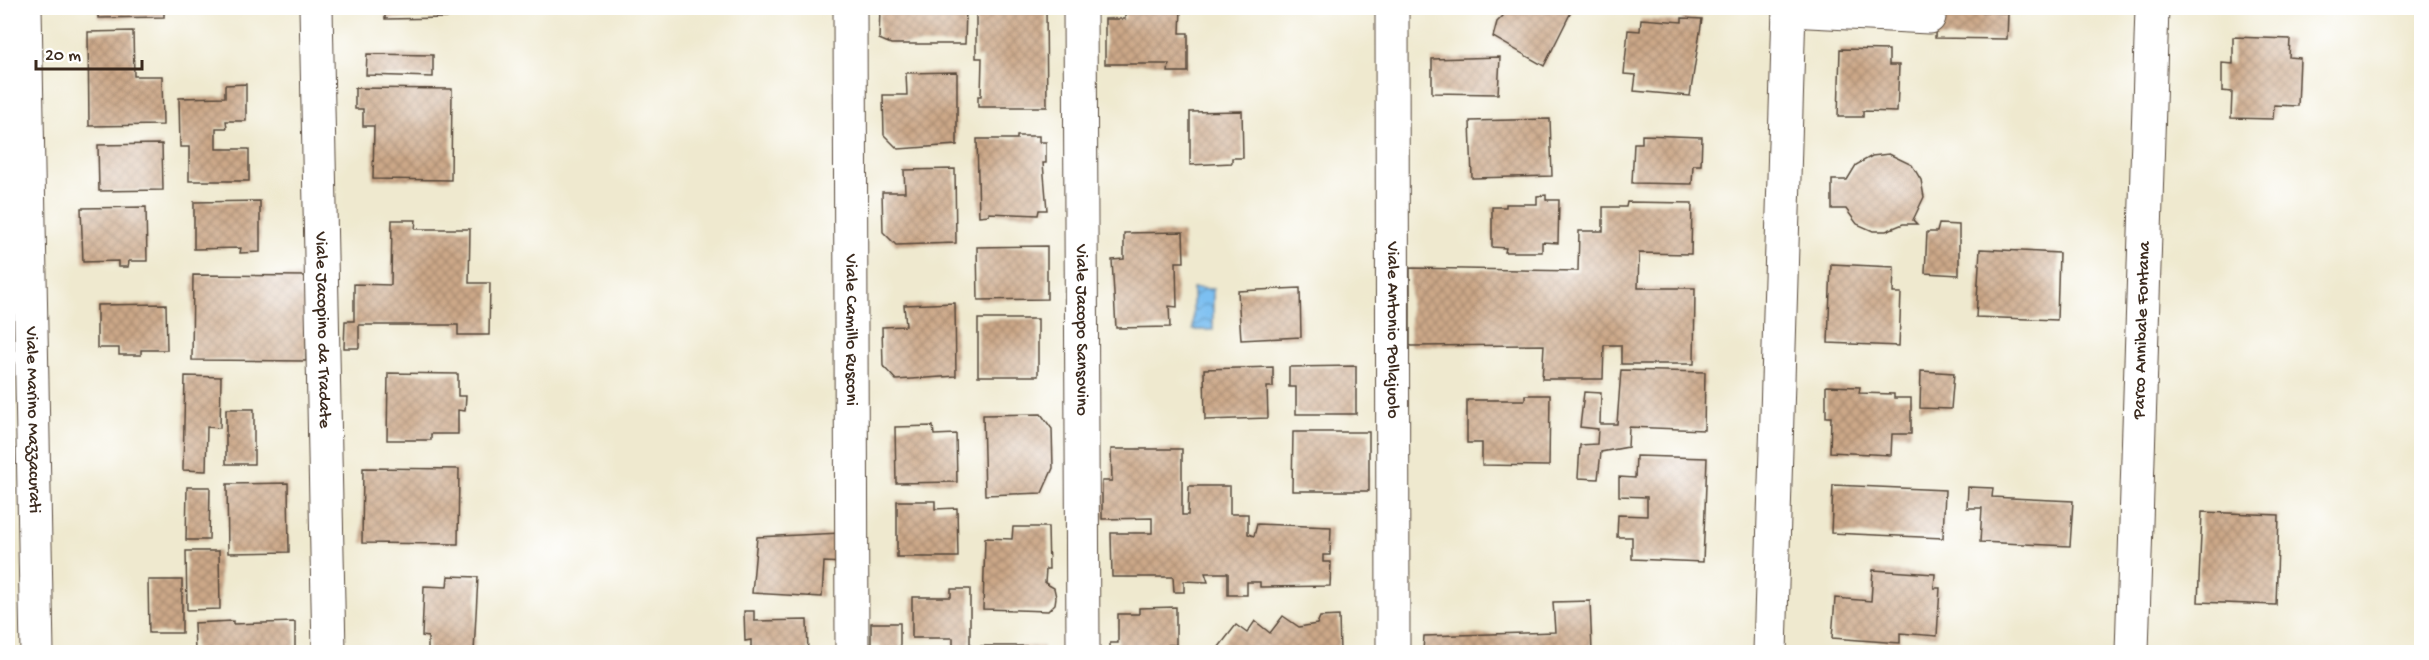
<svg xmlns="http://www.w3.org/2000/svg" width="2429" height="660" font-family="'Gochi Hand',sans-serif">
<defs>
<pattern id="water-waves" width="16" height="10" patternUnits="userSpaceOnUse" patternTransform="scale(1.5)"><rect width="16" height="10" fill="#7bbff1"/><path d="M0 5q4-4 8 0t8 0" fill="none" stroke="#669bc3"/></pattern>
<pattern id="building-cross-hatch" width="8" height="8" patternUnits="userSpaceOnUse" patternTransform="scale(1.5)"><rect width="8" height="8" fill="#cca888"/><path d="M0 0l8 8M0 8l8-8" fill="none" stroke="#a7896f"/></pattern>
</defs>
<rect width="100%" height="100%" fill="#fff"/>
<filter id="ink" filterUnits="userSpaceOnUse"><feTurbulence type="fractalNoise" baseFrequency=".0167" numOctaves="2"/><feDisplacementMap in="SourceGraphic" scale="12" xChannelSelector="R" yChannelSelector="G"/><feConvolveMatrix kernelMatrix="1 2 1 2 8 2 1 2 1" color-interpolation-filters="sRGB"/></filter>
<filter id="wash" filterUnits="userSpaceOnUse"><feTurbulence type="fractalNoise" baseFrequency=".008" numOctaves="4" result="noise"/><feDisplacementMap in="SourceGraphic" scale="24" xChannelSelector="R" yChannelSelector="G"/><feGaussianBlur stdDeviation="1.35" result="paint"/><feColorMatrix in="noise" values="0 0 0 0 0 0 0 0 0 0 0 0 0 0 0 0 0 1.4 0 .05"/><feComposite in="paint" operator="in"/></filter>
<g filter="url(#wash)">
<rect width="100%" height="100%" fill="#efe9cf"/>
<path fill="url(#water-waves)" stroke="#5b7488" stroke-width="1.5" d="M1193,288L1213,289V330H1193Z"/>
<g id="blocks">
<g fill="url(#building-cross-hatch)">
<path d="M98,8H164V17L98,18Z"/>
<path d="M385,8H447V18L385,19Z"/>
<path d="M880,8H966L965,44H891L879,39Z"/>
<path d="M976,8L1046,9L1047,107H978V96H981L982,58H976Z"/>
<path d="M1125,8H1181L1180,33H1188V72H1168L1169,64H1105V19H1125Z"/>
<path d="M1503,8H1573L1544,66L1493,37L1497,22L1503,16Z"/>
<path d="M1936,8H1970V11L2008,13L2007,39L1935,38Z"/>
<path d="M1682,18L1702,19L1690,96L1634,91L1636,75L1624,74L1628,30L1640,31L1641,19L1682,22Z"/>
<path d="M133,31L134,76H162L163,125L89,126L88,32Z"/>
<path d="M2233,37L2290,39L2289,57L2300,58L2298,106L2274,105L2273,119L2231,118L2232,92L2222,91V63L2233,64Z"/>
<path d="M1840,49L1889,50V65H1899L1897,112L1863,111V117H1838Z"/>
<path d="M367,54L433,55V77L366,75Z"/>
<path d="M1500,57L1498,94L1432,93V59Z"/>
<path d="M957,72V145L898,149L884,135L883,95H907L906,73Z"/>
<path d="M246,84V121H226L227,128H216V149H249V181H189V147H180L179,98L225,97V85Z"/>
<path d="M355,88L452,89L451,180L373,179L374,126H363V109H355Z"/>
<path d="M1242,111L1243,158H1232V163L1190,165V112Z"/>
<path d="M1550,119L1552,176L1472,178L1470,121Z"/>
<path d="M1642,135L1702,137L1701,165H1693L1692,184L1632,183L1634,143H1642Z"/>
<path d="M1017,136H1039V142H1046V163H1043L1047,210H1039L1038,215L989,213V215L979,216L977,139H1017Z"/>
<path d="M162,144L163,190L99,191L98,145Z"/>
<path d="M1889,154L1912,165L1921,180L1924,197L1913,220L1917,224H1903L1886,231H1873L1857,224L1846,209H1832V180H1847L1856,165L1872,156Z"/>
<path d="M955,169L956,243L896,245L883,232L882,192H905L904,170Z"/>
<path d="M1546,195V200H1559L1558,243L1542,242V252H1505L1506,248L1492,247V207H1506V204H1537V196Z"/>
<path d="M260,201V252L240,253L241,248L194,249V202Z"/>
<path d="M1627,202L1692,203L1691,254L1639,253L1638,288H1695L1694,364H1621V345H1604L1603,379H1542L1544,345L1410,346V268L1578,271L1579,231H1603V207H1626Z"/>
<path d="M146,207L147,261H129L128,267H118V261L83,262L81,208Z"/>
<path d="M392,220H416L415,229H470L469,283H490L489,335H458V325H359V348H344L345,321H354V284L391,285Z"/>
<path d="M1939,224L1959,225V275L1925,273L1927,232H1937Z"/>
<path d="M1183,232L1184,262H1176L1177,307L1169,306L1170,327L1116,328L1112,260L1124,259V233Z"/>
<path d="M1047,246V299L978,300L977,247Z"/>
<path d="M1980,249L2059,253L2057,320L1976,317Z"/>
<path d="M1831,264L1894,267L1893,293H1901L1899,346L1828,343Z"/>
<path d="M193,275L308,276L306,361L192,360Z"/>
<path d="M1300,288L1301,337L1241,340L1238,291Z"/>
<path d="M955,303L956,376L896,380L883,366L882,327L906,326L904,305Z"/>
<path d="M166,304L167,350H141V355H119V348H97V305Z"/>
<rect x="978" y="319" width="60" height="57"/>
<path d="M1356,366V414H1296V387H1289V367Z"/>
<path d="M1273,367V387H1267L1268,418L1205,420L1204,369Z"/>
<path d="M1621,370L1705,372L1704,430L1629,427L1628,447L1601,452L1598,479L1578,478L1580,445L1597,444L1598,429L1580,427L1584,392L1601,393L1600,424H1617Z"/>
<path d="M1921,371L1954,373L1951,409L1920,408Z"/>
<path d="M388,373L458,374V396H466L465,411L458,410V434H431V440H387Z"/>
<path d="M185,376L221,377L220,428L207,427L206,471L183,470Z"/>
<path d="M1826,386L1860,387L1859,393L1894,394V398H1911V434H1892L1891,455L1830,452L1831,417H1826Z"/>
<path d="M1525,395H1550L1549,466L1482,465V443H1467V400H1525Z"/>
<rect x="226" y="409" width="28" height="55"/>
<path d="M1041,414L1052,429L1053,468L1042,493L985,495L983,415Z"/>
<path d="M933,426L934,435L956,434L957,482L896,483L895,427Z"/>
<path d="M1293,432H1369V491H1292Z"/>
<path d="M1111,449H1182V515H1188L1189,486H1230V514H1248V534L1254,536L1257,524L1331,527L1330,555H1323V562H1331L1330,586L1260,587V582H1247V595H1228V573H1205L1208,582L1184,581V592H1174L1173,577H1112L1111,533H1152V518L1102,519V481H1112Z"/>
<path d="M1636,456L1707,458L1703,562L1632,559V537H1617L1618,515L1647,516V497L1619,496V477L1635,478Z"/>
<path d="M363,468L459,469L458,544L362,543Z"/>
<path d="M288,483L289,552L228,553L227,484Z"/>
<path d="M1833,485L1945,490L1943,538L1831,533Z"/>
<path d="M187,487H210L209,540H186Z"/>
<path d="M1968,487L1993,488L1992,497L2073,501L2070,546L1980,542L1982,508H1967Z"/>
<path d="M897,501H935V509L957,508L958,557H897Z"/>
<path d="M2202,512L2279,515L2276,605L2198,602Z"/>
<path d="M1013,527H1048L1049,569H1046L1045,583L1054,588L1056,597L1055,604L1048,611L983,609L985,538L1012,539Z"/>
<path d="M841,533L845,563L824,562L822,597L752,593L757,537Z"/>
<path d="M186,551H219L220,609L187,610Z"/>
<path d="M1873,570L1935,574L1934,588H1940L1937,636L1900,633V643L1832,638L1835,598L1871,601Z"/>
<path d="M448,576L478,577L474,652L428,650V637L422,636L424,586L447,587Z"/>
<path d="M148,580H182V633H149Z"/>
<path d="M951,589H970V652H953V638H912V597H951Z"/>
<path d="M1590,601L1592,652H1423L1424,636L1555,632L1553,602Z"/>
<path d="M1176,607V645H1168V652H1110V643H1118V614H1139V608Z"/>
<path d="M744,611H754V621L807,620L808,652H751V640L745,641Z"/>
<path d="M1283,616L1299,627L1317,624L1320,617L1339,616L1340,652H1215L1236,625L1247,633L1255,621L1270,633Z"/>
<path d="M233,621V624L295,622V652H195L194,623Z"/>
<path d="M871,623H900V652H880V645L871,644Z"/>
<rect x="981" y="646" width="62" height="6"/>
</g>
</g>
</g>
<g filter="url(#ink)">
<use href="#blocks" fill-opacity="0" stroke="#564739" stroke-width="1.5"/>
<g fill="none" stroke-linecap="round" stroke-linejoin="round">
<defs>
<g id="minor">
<path id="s1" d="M25,8L37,652"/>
<path id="s2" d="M316,8L329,652"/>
<path id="s3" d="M850,8L852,652"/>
<path id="s4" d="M1080,8L1083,652"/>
<path id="s5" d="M1392,8L1393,652"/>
<path d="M1789,10L1929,17"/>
<path d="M1770,652L1789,8"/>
<path id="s6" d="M2132,652L2152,8"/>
</g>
</defs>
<use href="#minor" stroke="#564739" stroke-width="35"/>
<use href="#minor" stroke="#fff" stroke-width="33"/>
</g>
</g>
<g text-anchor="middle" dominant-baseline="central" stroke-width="5" stroke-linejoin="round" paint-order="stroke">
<g font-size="18" fill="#3b2a1e" stroke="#fff">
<text stroke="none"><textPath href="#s2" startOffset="322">Viale Jacopino da Tradate</textPath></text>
<text stroke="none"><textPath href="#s3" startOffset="322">Viale Camillo Rusconi</textPath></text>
<text stroke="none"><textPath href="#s4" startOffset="322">Viale Jacopo Sansovino</textPath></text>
<text stroke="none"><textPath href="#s5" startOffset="322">Viale Antonio Pollajuolo</textPath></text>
<text stroke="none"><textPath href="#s6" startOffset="322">Parco Annibale Fontana</textPath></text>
<text stroke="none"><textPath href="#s1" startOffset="412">Viale Marino Mazzacurati</textPath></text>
</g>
</g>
<rect width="2429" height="660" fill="none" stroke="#fff" stroke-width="30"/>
<path d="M36 60v9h106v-9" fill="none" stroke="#3b2a1e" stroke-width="3"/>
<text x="45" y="60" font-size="18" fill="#3b2a1e" stroke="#ffffff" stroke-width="4.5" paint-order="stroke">20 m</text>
</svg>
